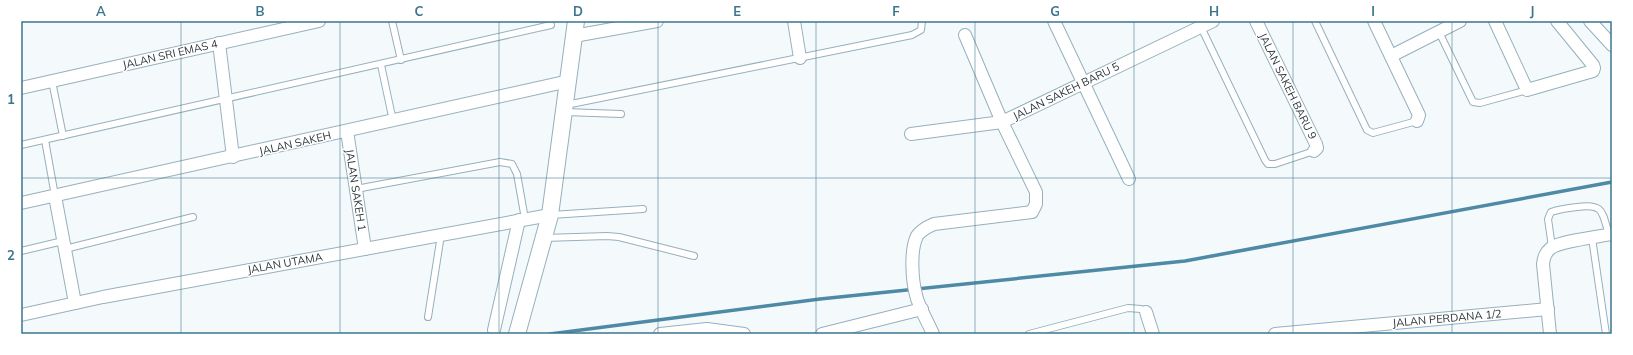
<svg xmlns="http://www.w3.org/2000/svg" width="1633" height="355" font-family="Mulish,sans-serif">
<rect width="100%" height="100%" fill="#f4f9fc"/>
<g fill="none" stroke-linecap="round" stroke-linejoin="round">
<path stroke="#4e8aa5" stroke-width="3.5" d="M550,334L820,299L1185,261L1612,182"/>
<defs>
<g id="lane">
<path d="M392,21L401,60"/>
<path d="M1315,21L1367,130L1373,133L1417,121"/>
<path d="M1201,27L1265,160L1268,164H1275L1314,151"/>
<path d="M1439,32L1473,102L1480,103L1527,90"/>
<path d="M381,65L393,121"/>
<path d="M52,81L63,136"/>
<path d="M566,105L912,35L921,30L922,21"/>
<path d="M565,112L621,114"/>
<path d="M45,140L55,196"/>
<path d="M21,145L551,25"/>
<path d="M356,189L500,162L512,164L517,174L525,219"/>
<path d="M551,215L643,209"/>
<path d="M544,238L607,236L619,237L694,256"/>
<path d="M1592,238L1606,334"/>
<path d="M1552,247L1548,219L1551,212C1560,209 1568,208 1577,207C1604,203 1602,212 1609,235"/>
<path d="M65,249L193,217"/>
<path d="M21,251L63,241"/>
<path d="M428,317L441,235"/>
<path d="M1029,334L1128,308L1141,309L1146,312"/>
</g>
<g id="street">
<path d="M794,21L800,58"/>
<path d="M1054,21L1129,179"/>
<path d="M1256,21L1316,144L1317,148L1314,151"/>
<path d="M1374,21L1419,115L1417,121"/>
<path d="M1495,21L1527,90L1593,71L1594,68L1593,65L1557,21"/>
<path d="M1590,21L1612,45"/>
<path d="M574,36L657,21"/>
<path d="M219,43L233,157"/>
<path d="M1391,56L1460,21"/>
<path d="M21,88L319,21"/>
<path d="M347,131L365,249"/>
<path d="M911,134L1002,122L1213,21"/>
<path d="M55,196L75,303"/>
<path d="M21,203L569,81"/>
<path d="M1146,312L1153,334"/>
<path d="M21,315L103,297L550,215"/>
<path d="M494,330L519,220"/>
<path d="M660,334L707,329L744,334"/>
<path d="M822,334L922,309"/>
<path d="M933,334C928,322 919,308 916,295C912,280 910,250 917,236C921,230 927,227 934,224L1032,212L1036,204V192L1002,122L965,35"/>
<path d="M1275,334L1548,309"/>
<path d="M1550,334L1543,264C1544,257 1545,253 1551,248C1561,241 1598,237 1612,234"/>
</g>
<path id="secondary" d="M517,334L550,215L576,21"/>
</defs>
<use href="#lane" stroke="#97b0bc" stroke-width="8"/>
<use href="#street" stroke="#97b0bc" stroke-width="14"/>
<use href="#secondary" stroke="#97b0bc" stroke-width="18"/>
<use href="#lane" stroke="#fff" stroke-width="6"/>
<use href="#street" stroke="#fff" stroke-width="12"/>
<use href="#secondary" stroke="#fff" stroke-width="16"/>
</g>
<path fill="none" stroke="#3c758e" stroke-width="1" stroke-opacity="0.55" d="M181,21V334M340,21V334M499,21V334M658,21V334M816,21V334M975,21V334M1134,21V334M1293,21V334M1452,21V334M21,178H1612"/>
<g text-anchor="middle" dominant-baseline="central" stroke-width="3" stroke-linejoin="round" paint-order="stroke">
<g font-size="11" fill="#2c363b" stroke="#fff">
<text transform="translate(170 54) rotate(-13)">JALAN SRI EMAS 4</text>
<text transform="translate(1288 86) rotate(64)">JALAN SAKEH BARU 9</text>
<text transform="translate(1066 91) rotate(-26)">JALAN SAKEH BARU 5</text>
<text transform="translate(295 143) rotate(-13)">JALAN SAKEH</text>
<text transform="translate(356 190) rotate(81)">JALAN SAKEH 1</text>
<text transform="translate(285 263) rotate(-10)">JALAN UTAMA</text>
<text transform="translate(1447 318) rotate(-5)">JALAN PERDANA 1/2</text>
</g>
</g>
<rect width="1633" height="355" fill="none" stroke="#ffffff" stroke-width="44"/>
<rect x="22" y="22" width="1589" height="311" fill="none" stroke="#3c758e" stroke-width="1.5"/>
<g font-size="13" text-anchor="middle" font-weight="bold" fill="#3c758e">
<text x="101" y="16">A</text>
<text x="260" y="16">B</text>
<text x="419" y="16">C</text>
<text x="578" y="16">D</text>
<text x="737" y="16">E</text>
<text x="896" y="16">F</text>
<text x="1055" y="16">G</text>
<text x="1214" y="16">H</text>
<text x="1373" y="16">I</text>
<text x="1532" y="16">J</text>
<text x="11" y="104">1</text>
<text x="11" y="260">2</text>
</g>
</svg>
